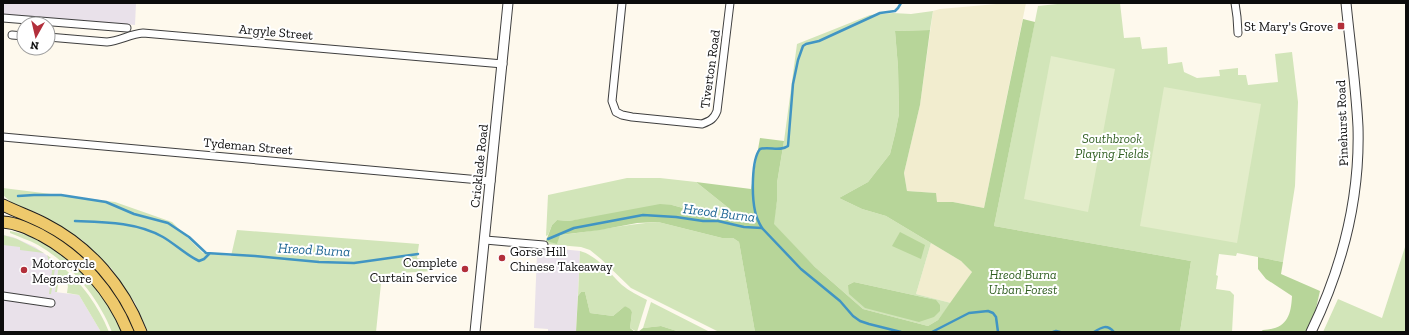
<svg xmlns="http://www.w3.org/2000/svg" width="1409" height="335" font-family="'Zilla Slab',serif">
<rect width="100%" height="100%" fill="#fef9ed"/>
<g fill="#e9e1ea">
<path d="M3,3H136L135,25L3,15Z"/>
<path d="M3,235L13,237L35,247L59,264L55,292L79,295L101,332H3Z"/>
<path d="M542,247L580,251L576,332H548V329L534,328L537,254H541Z"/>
</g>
<g fill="#f2edcf">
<path d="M1008,3H1026L984,208L953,202H937L935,193L907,191L904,173L920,105L933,11L940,9Z"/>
<path d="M931,243L961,261L972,272L951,303L916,294Z"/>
</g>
<g fill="#d2e5b9" fill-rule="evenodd">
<path d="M1067,3H1120L1124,38L1140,37L1142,49L1167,47L1168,64L1182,62L1184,72L1197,78L1220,76L1219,70L1238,68V75H1246L1248,85L1278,82L1275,54L1292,52L1298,102L1295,186L1283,262L1237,253L1236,256L1219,254L1216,275L1218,276L1216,289L1230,291L1234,295L1232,332H1180L1191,261L994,226L1038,6Z"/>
<path d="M933,11L930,30L895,31L898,67L899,114L895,134L890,154L868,182L839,198L862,209L886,216L931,243L916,294L951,303L938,320L928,326L863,309L815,267L773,224L777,201V183L784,141L797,44L870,15L893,13L911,14ZM854,282L936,300L848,285Z"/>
<path d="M627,178H660L696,182L731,210L732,214L726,217L694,211L672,205L569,221L557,220L552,225L548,235L546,236L548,195Z"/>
<path d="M3,187V188L115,202L172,222L203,253L231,256L237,230L419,244L417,258L434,263V271L382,274L376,332H148L135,303L111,268L82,240L40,214L12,203L3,195Z"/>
<path d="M658,222L722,238H733L739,242L755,332H719L631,288L601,259L590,250L581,247L546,244V241L557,243L559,235C592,232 625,224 658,222Z"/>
<path d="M10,231C60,239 102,287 122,332H112C98,297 71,264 38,245C29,240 19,237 10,233Z"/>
<path d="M3,235L17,239L44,253L20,250V247L3,245Z"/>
<path d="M1406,244V332H1323L1338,299L1382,318Z"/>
<path d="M580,251C598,256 609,273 622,285C629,291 638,295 647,300L637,332L630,328L632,312L625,306L613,316L590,313L585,292H581L578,296Z"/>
<path d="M47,255L56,262L51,294H49L52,271Z"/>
<path d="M59,264C82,283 98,305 109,332H101L79,295L67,293L68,286L64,278L59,277L57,292H55Z"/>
<path d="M651,302L710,332H680L661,326L643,328Z"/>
</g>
<g fill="#b7d599">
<path d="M1023,19L1035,22L994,226L1191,261L1180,332H755L739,242L733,238H722L658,222L637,223L600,230L560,235L557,244L546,241L552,225L557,220L569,221L660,204L672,205L694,211L725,217L732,214L731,210L696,182L751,189L760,138L784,141L777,183V201L774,224L815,267L863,309L928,326L938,320L972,272L961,261L886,216L862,209L839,198L868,182L890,154L895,134L899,114L898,67L895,31L930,30L920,105L904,173L907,191L936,193L937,202H953L984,208Z"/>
<path d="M900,232L925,245L921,259L892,246Z"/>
<path d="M1258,257L1283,262L1281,274L1320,291L1314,317L1306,332H1260L1263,330C1286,329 1291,317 1292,296L1266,279L1258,269Z"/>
<path d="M854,282L936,300L940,305V311L934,317L919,322L865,308L849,294L848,285Z"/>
<path d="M581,292H585L590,313L613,316L625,306L630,309L632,312L630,328L635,332H576L578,296Z"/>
<path d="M661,326L680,332H638L643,328Z"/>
</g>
<g fill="#e3edca">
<path d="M1051,56L1115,69L1088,212L1024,199Z"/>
<path d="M1164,87L1261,104L1237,243L1140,226Z"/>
</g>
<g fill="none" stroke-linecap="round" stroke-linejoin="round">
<g stroke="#4195c3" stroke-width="2.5">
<path d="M18,196L34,195H61L106,202L134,214L168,223L189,237L206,253L255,256L319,262L354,263L418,254"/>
<path d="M75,221C104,222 137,222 163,237C175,244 186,255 199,261L204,259L209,254"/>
<path d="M762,228C759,223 756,217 755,211C752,197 751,160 760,149C769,146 780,152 788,146L793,84L798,60L803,46L806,44L819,41L880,13L895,11L898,8L901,3"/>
<path d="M548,239L574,228L643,215L676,217L703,221H718L744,227L762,228L801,269L840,301L853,316L860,321L869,324L901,332"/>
<path d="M932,332L969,313L988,311L993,313L996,317L998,332"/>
<path d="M1053,332L1056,331L1060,332"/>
<path d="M1094,332C1102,327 1107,324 1114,332"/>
</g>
<defs>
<g id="minor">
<path d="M622,3L612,101L616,112L622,115L632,117L702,124C710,121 714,119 717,111L730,3"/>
<path d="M1235,3L1237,17L1238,33"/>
<path d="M3,18L127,28"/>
<path d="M12,35L24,36"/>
<path d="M48,37L107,42C120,41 130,34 143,33L503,64"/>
<path d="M3,137L491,181"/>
<path d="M485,240L544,245"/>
<path d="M3,296L51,303"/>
</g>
<g id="tertiary">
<path d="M475,332L508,3"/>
<path d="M1311,332C1342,268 1360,198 1358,127C1356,86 1350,44 1346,3"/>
</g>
<g id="primary">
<path d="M3,205C17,212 32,217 45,224C90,247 123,286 141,332"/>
<path d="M3,222C17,223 29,229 41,235C80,256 111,291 128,332"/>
</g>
</defs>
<use href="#minor" stroke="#3f3f3f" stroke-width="9"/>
<use href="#tertiary" stroke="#3f3f3f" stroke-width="11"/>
<use href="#primary" stroke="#1d1d1d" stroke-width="13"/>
<use href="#minor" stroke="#fff" stroke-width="7"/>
<use href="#tertiary" stroke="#fff" stroke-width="9"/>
<use href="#primary" stroke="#eec96c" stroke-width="11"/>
</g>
<g fill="#b22f3b" stroke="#fff" stroke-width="1.5">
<rect x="1337" y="22" width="8" height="8" rx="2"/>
<circle cx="502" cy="258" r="4"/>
<circle cx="465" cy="269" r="4"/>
<circle cx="24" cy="270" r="4"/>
</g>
<g text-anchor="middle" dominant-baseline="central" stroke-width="4" stroke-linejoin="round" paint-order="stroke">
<g font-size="13" fill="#0c0c0c" stroke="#fff" text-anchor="end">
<text x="1333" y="26">St Mary's Grove</text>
<text x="510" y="251" text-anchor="start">Gorse Hill<tspan x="510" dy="15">Chinese Takeaway</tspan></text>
<text x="457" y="262">Complete<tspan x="457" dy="15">Curtain Service</tspan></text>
<text x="32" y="263" text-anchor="start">Motorcycle<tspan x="32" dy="15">Megastore</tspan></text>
</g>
<g font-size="13" fill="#0c0c0c" stroke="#fff">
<text transform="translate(276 32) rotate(5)">Argyle Street</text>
<text transform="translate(710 69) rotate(-82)">Tiverton Road</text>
<text transform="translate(1342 123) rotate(-92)">Pinehurst Road</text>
<text transform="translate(248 146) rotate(5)">Tydeman Street</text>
<text transform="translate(479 166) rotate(-84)">Cricklade Road</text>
</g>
<g font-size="13" font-style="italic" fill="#315f22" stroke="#fff">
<text x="1112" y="138">Southbrook<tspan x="1112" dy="15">Playing Fields</tspan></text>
<text x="1023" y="274">Hreod Burna<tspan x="1023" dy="15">Urban Forest</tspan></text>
</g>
<g font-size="14" font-style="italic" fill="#1f6694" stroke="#fff">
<text transform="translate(719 213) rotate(7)">Hreod Burna</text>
<text transform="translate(314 250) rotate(3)">Hreod Burna</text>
</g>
</g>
<rect width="1409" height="335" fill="none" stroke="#0c0c0c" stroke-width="8"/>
<g transform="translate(36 36) rotate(188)"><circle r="19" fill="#ffffff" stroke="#9e9e9e"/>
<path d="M0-3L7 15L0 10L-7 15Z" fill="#b22f3b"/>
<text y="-6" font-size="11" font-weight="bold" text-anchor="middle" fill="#0c0c0c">N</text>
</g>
</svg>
